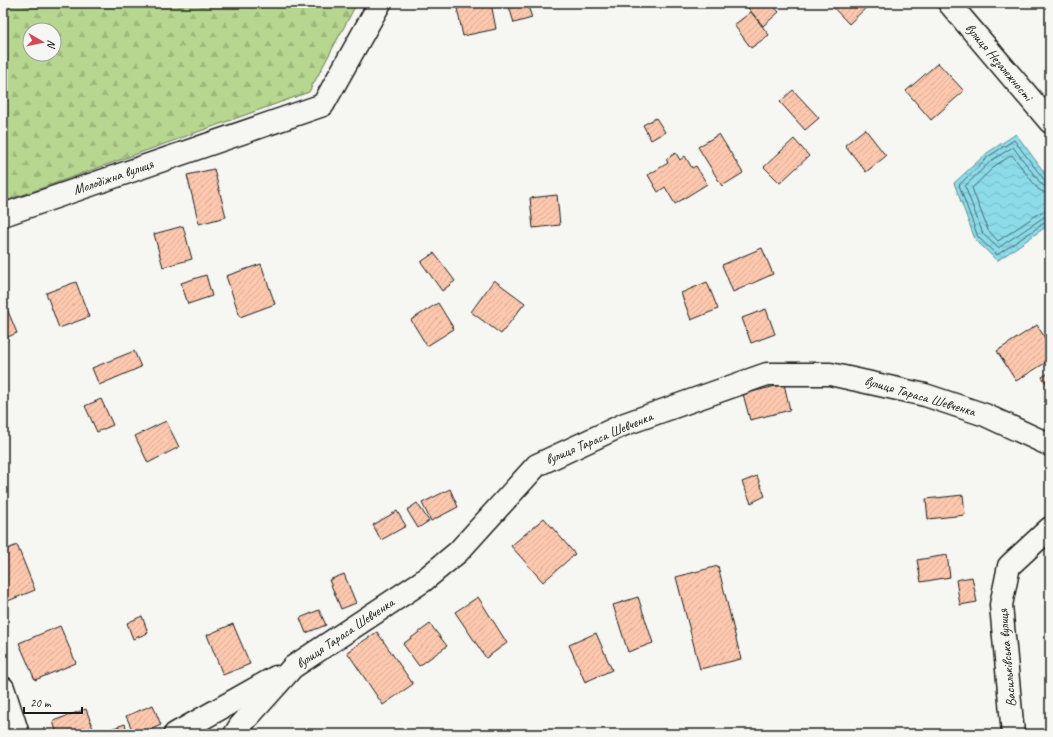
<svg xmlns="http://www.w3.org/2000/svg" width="1053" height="737" font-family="Caveat,sans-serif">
<defs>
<pattern id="forest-firs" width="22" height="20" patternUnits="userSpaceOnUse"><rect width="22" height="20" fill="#b7d68f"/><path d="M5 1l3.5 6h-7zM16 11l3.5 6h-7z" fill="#9db77b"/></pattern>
<pattern id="water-waves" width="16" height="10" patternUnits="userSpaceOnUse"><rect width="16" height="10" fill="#8cdbe9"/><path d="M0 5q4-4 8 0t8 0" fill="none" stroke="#78bbc7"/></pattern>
<pattern id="building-hatch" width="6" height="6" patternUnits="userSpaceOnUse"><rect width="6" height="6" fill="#fdc8ae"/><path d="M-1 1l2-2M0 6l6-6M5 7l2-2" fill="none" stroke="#d8ab95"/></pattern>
</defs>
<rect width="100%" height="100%" fill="#f6f6f2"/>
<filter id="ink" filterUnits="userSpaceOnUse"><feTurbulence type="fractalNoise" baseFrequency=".025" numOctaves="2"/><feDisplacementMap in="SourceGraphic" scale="8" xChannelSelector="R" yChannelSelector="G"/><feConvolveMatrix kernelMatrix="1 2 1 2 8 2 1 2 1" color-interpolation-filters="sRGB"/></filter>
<g filter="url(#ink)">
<path fill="url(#forest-firs)" stroke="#6a7956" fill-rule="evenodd" d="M3,3H357L309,92L3,202ZM30,30H54V54H30Z"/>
<path fill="url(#water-waves)" stroke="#5f8f97" d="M1016,134L1050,180V224L997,261L975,239L954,183L987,153Z"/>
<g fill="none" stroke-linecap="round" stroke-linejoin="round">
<g stroke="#49686e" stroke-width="1">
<path d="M1050,182L1045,181L1014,140L989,156L959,185L978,237L997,255L1046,222L1050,221"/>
<path d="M1050,187L1042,185L1013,147L992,160L965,186L983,234L998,248L1044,217L1050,216"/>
<path d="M1050,193L1043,192L1038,189L1012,155L996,165L972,188L988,230L998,241L1041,212L1050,210"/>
</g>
</g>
<g fill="url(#building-hatch)" stroke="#1c1c1c">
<path d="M482,3H491L496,29L463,36L457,8Z"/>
<path d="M508,3H527L532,18L514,23Z"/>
<path d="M744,3H771L779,12L763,26Z"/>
<path d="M829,3H871L849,24Z"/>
<path d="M751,12L769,35L751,48L734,25Z"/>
<path d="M938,63L964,91L931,120L906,91Z"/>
<path d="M793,90L819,118L805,130L780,102Z"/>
<path d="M656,118L665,132L651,140L643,125Z"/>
<path d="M865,129L886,156L866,172L845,145Z"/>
<path d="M719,134L743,173L722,186L698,147Z"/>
<path d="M794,139L809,156L780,183L764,167Z"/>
<path d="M676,153L680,160L685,156L692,168L696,166L707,184L675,204L665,187L658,192L648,175L668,163L666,159Z"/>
<path d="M214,169L226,217L199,224L187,175Z"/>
<path d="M557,195L560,225L533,228L530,198Z"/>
<path d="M183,226L192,259L163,267L154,234Z"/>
<path d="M762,248L773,274L733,292L722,265Z"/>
<path d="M434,253L455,281L442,291L421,262Z"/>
<path d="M261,264L275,304L240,317L226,276Z"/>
<path d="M206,275L212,296L188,304L181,283Z"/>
<path d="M494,280L525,303L501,334L471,312Z"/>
<path d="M76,282L89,317L59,328L46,293Z"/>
<path d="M707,282L718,309L691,320L681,293Z"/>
<path d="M438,303L454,329L427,346L411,320Z"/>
<path d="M3,304H5L17,333L3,339Z"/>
<path d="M766,309L775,334L751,343L742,318Z"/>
<path d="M1037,325L1050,346V360L1016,381L997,351Z"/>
<path d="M134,351L141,367L99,385L92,368Z"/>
<path d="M1050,372V389L1042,377Z"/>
<path d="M784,384L790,410L750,420L743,394Z"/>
<path d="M101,399L113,425L97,432L85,406Z"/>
<path d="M166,421L179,447L148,463L135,436Z"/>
<path d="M757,476L765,496L751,503L742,482Z"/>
<path d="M450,489L458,507L431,521L422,503Z"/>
<path d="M963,495L965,515L928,519L926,499Z"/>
<path d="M417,503L429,521L418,528L407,510Z"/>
<path d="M397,511L406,526L381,540L373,525Z"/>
<path d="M544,518L575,554L543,582L511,546Z"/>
<path d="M17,545L35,590L3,603V551Z"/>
<path d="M947,555L950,577L921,582L917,560Z"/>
<path d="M718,566L741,659L700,669L676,577Z"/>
<path d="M344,574L356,603L341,609L329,580Z"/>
<path d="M972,577L977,602L960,605L956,580Z"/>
<path d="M478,597L507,643L486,658L455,612Z"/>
<path d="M638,597L653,643L628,652L613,605Z"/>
<path d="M319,610L326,625L306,633L300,618Z"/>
<path d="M142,616L148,633L133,639L127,623Z"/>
<path d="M233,624L250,664L223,675L207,635Z"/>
<path d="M430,624L447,646L419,666L403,644Z"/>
<path d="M60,626L76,663L35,680L19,643Z"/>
<path d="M377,632L413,684L383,705L347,652Z"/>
<path d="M596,633L612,670L585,682L569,645Z"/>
<path d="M153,705L161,725L140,734H134L126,716Z"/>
<path d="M86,709L95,734H57L53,721Z"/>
<path d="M125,724L128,734H100L99,733Z"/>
</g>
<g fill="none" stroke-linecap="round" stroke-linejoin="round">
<defs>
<g id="minor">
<path d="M949,3L1050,122"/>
<path d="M3,215L323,105L380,3"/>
<path d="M3,688L18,734"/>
<path d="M175,734L276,677"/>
<path d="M235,734L240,726L293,667L423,581L458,552L537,465L625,424L767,374H830L925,395L985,415L1050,445"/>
<path d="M1013,734L1001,605L1009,566L1050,528"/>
</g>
</defs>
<use href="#minor" stroke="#1c1c1c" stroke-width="25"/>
<use href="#minor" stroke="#f6f6f2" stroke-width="22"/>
</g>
</g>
<g text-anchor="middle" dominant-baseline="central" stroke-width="3" stroke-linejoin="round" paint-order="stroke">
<g font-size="14" fill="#1c1c1c" stroke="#f6f6f2">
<text transform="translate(999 62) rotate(50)">вулиця Незалежності</text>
<text transform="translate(113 177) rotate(-19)">Молодіжна вулиця</text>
<text transform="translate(920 396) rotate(16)">вулиця Тараса Шевченка</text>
<text transform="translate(599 438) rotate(-23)">вулиця Тараса Шевченка</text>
<text transform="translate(345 633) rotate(-34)">вулиця Тараса Шевченка</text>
<text transform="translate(1007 658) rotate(-95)">Васильківська вулиця</text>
</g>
</g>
<rect width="1053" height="737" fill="none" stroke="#f6f6f2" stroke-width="16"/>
<rect x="8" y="8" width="1037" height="721" fill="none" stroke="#1c1c1c" stroke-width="1.5" filter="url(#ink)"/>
<g transform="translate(42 42) rotate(99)"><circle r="19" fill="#f6f6f2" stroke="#9f9f9c"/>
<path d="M0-3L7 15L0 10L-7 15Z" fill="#d1495b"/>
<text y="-6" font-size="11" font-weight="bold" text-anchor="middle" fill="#1c1c1c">N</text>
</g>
<path d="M24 707v6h58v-6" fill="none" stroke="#1c1c1c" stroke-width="2"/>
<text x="30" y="707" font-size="12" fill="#1c1c1c" stroke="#f6f6f2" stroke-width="3" paint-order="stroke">20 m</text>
</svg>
